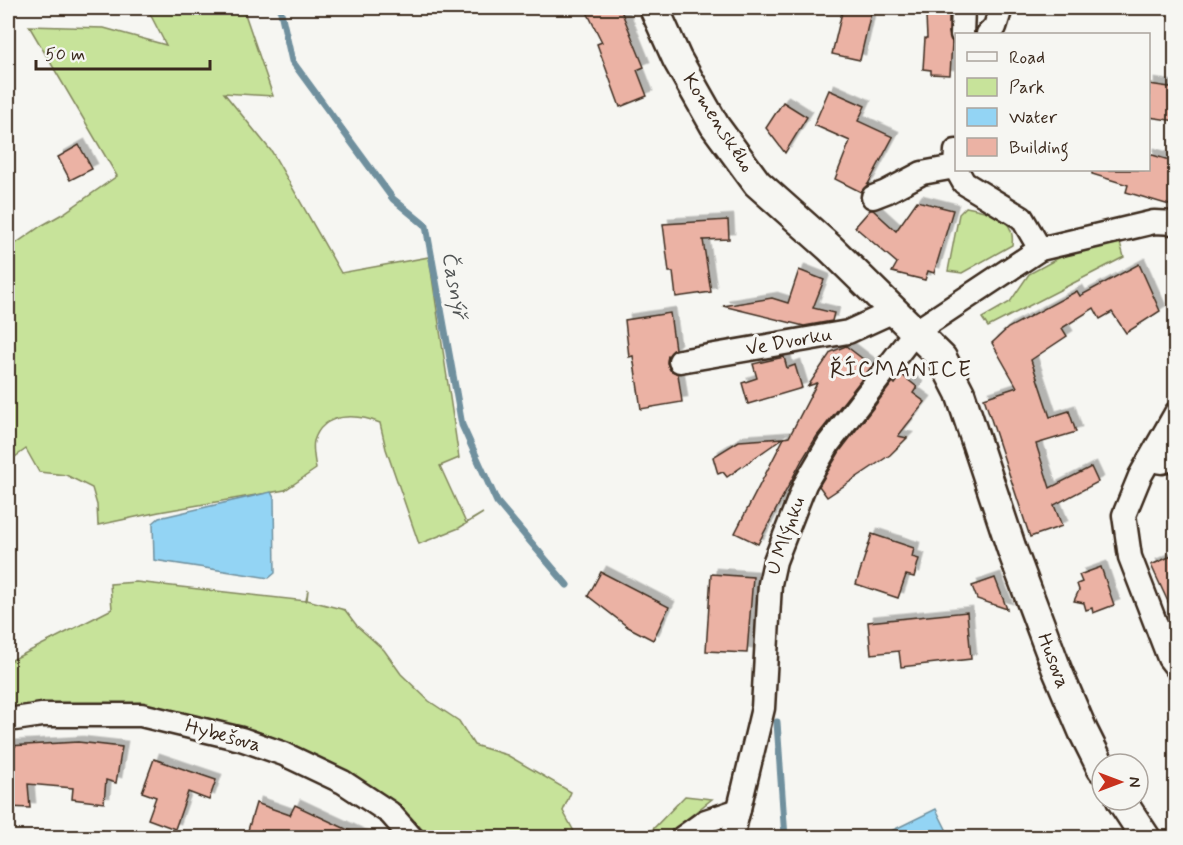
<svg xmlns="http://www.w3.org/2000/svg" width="1183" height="845" font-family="Mynerve,sans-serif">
<defs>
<filter id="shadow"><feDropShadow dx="5.5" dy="-5.5" stdDeviation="0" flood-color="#0004"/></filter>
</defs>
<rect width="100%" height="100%" fill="#f6f6f2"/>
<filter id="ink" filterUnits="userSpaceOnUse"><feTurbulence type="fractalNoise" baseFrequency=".0167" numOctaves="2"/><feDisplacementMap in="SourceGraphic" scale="12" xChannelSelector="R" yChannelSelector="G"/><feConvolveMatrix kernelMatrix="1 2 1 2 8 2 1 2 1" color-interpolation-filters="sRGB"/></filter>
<g filter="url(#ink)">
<g fill="#c7e39a" stroke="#81865c" stroke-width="1.5">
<path d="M147,8H243L273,96L224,93L272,152L341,273L429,257L459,458L440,466L466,523L483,513L459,528L419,544L386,449L380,423C358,414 323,411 314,441C312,448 315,461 316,469L285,490L159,512L98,525L97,505L92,488L66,475L39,472L26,449L8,462V249L41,226L64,213L117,176L29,26L104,28L166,45Z"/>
<path d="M966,207C988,211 1016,216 1012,245L962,273L948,271L959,214Z"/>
<path d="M1119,239L1124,257L988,327L982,318L1010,302L1029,274L1077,248Z"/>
<path d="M136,582L306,601L308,590L307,600L345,610L357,626L384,650L401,674L429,701L459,721L474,745L507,755L571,792L563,811L577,837H429L411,817L379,791L297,747L252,729L149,707L55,705L8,708V662L112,609L110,584Z"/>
<path d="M685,796L712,799L664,837H639L649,833Z"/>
</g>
<g fill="#93d4f4" stroke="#70909e" stroke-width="1.5">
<path d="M271,492L274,498L275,573L269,578L154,560L153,523L159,518Z"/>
<path d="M936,809L950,837H879Z"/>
</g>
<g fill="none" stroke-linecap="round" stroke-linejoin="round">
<g stroke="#70909e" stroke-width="7">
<path d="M280,8L292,61L393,199L426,226L462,425L497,502L567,585"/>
<path d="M777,722L785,838"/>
</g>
</g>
<g fill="#ebb2a4" stroke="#3b2a1e" stroke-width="1.5" filter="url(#shadow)">
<path d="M585,8H620L644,67L637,70L647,96L620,107L597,44L602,42Z"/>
<path d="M843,8H872L860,60L832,54Z"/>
<path d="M949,14V33L952,42L950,75L931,74V70L923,69L925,38H927L926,16Z"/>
<path d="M1149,84L1176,88V121L1149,117Z"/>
<path d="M829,90L865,106L858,121L893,137L868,184L861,192L835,179L850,141L814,125Z"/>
<path d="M783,102L807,117L785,153L766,128Z"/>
<path d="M79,145L92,169L70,180L58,157Z"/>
<path d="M1149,154L1176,162V207L1126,192L1128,185L1092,174V170H1149Z"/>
<path d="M917,201L953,210L934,273L928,271L925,280L892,272L897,263L855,227L870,210H873L896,231Z"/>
<path d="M728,220L729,239L703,240L711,292L676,297L673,272H669L663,224Z"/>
<path d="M1139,264L1160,311L1126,333L1112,312L1100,319L1094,308L1062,328L1067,336L1031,360L1050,417L1069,411L1076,432L1036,444L1050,488L1091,467L1098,482L1054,505L1062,526L1030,537L984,398L1017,387L992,343L1008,328L1077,291L1080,296Z"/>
<path d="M799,270L824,280L813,308L834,313L832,321L804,326L723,306L772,298L788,303Z"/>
<path d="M670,313L675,349L668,356L667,363L670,370L678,374L682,402L641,409L633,356L629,357L625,320Z"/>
<path d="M846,346L872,366L817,436L802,460L758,544L735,533L784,438L789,437L817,383L808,386L831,352Z"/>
<path d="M784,357L787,368L795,365L802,388L748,404L742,383L757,378L753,364Z"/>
<path d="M902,375L917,387L913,393L925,402L898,436L907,438L890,455L827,497L819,486L840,451L893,382L895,384Z"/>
<path d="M783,438L727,477L723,472L718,474L713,457L739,441Z"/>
<path d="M872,534L914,548L912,557L919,559L914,577L906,575L898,598L856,584Z"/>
<path d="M1176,554V619L1151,565Z"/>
<path d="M1101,567L1114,605L1093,613L1092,608L1086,610L1084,603L1074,601L1079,590L1077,584L1082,582L1079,575Z"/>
<path d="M601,572L669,607L653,640L628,627L588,596Z"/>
<path d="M711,574L753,577L747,653L706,651Z"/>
<path d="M995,578L1007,609L977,599L972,586Z"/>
<path d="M967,612L971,659L901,667L899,651L871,654L868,622Z"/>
<path d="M78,742L122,747L116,783L106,780L104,803L72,799L73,788L28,784L30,808L8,807V746Z"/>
<path d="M154,759L216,780L209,800L188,792L175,829L148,819L156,797L142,792Z"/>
<path d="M256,803L290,815L295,805L363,837H246Z"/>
</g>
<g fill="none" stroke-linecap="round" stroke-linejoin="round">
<defs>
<g id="minor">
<path d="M962,34L963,8"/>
<path d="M988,34L995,27L1001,8"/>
<path d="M956,151L955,167L964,183L1022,218L1040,249"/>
<path d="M873,197L886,192L922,173L955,167"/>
<path d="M680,361L848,332L894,311"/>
<path d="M1176,413L1140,476L1124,515L1130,557L1169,658L1176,667"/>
<path d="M1149,460L1162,462L1176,458"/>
<path d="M8,720L42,715H141L241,739L284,754L343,782L390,813L412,838"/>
<path d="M682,838L706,821L739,810"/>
<path d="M732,838L763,708L770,584L775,561L805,484L829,443L915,332L1040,249L1154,222L1176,223"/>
</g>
<g id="major">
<path d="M654,8L677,59L715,126L757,183L830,248L942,358L960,393L1012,550L1057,670L1083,731L1102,769"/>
<path d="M1121,800L1146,838"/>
</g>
</defs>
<use href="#minor" stroke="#3b2a1e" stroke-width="27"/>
<use href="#major" stroke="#3b2a1e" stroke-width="33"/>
<use href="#minor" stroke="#f6f6f2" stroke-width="22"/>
<use href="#major" stroke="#f6f6f2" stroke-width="28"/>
</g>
</g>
<g text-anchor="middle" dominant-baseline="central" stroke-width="6" stroke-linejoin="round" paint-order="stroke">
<g font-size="20" fill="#3b2a1e" stroke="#f6f6f2">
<text transform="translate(718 123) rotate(57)">Komenského</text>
<text transform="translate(789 342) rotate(-10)">Ve Dvorku</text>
<text transform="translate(786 536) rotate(-71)">U Mlýnku</text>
<text transform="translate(1053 661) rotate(69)">Husova</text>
<text transform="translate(223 736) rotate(15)">Hybešova</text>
</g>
<g font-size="21" font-style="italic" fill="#515454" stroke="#f6f6f2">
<text transform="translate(454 285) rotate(80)">Časnýř</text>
</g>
<g font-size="22" letter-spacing="1.5" fill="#3b2a1e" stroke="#f6f6f2">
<text x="901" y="370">ŘÍCMANICE</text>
</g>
</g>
<rect width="1183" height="845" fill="none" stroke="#f6f6f2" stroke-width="30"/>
<rect x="15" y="15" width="1153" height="815" fill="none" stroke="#3b2a1e" stroke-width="2" filter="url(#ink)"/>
<rect x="955" y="33" width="195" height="138" fill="#f6f6f2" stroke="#aba49d" stroke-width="1.5"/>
<rect x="967" y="52" width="30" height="9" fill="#f6f6f2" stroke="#aba49d" stroke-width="1.5"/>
<text x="1009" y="63" font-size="18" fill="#3b2a1e">Road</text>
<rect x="967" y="78" width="30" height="18" fill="#c7e39a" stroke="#aba49d" stroke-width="1.5"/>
<text x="1009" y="93" font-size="18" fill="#3b2a1e">Park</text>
<rect x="967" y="108" width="30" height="18" fill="#93d4f4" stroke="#aba49d" stroke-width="1.5"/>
<text x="1009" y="123" font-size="18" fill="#3b2a1e">Water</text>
<rect x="967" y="138" width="30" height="18" fill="#ebb2a4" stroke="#aba49d" stroke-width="1.5"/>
<text x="1009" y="153" font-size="18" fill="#3b2a1e">Building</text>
<g transform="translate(1120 782) rotate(90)"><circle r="28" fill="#f6f6f2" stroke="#aba49d" stroke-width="1.5"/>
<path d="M0-4.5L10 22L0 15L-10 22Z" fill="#c8321e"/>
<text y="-9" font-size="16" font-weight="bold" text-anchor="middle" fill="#3b2a1e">N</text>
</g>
<path d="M36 60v9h174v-9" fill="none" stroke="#3b2a1e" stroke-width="3"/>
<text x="45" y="60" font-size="18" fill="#3b2a1e" stroke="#f6f6f2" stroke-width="4.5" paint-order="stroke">50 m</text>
</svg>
